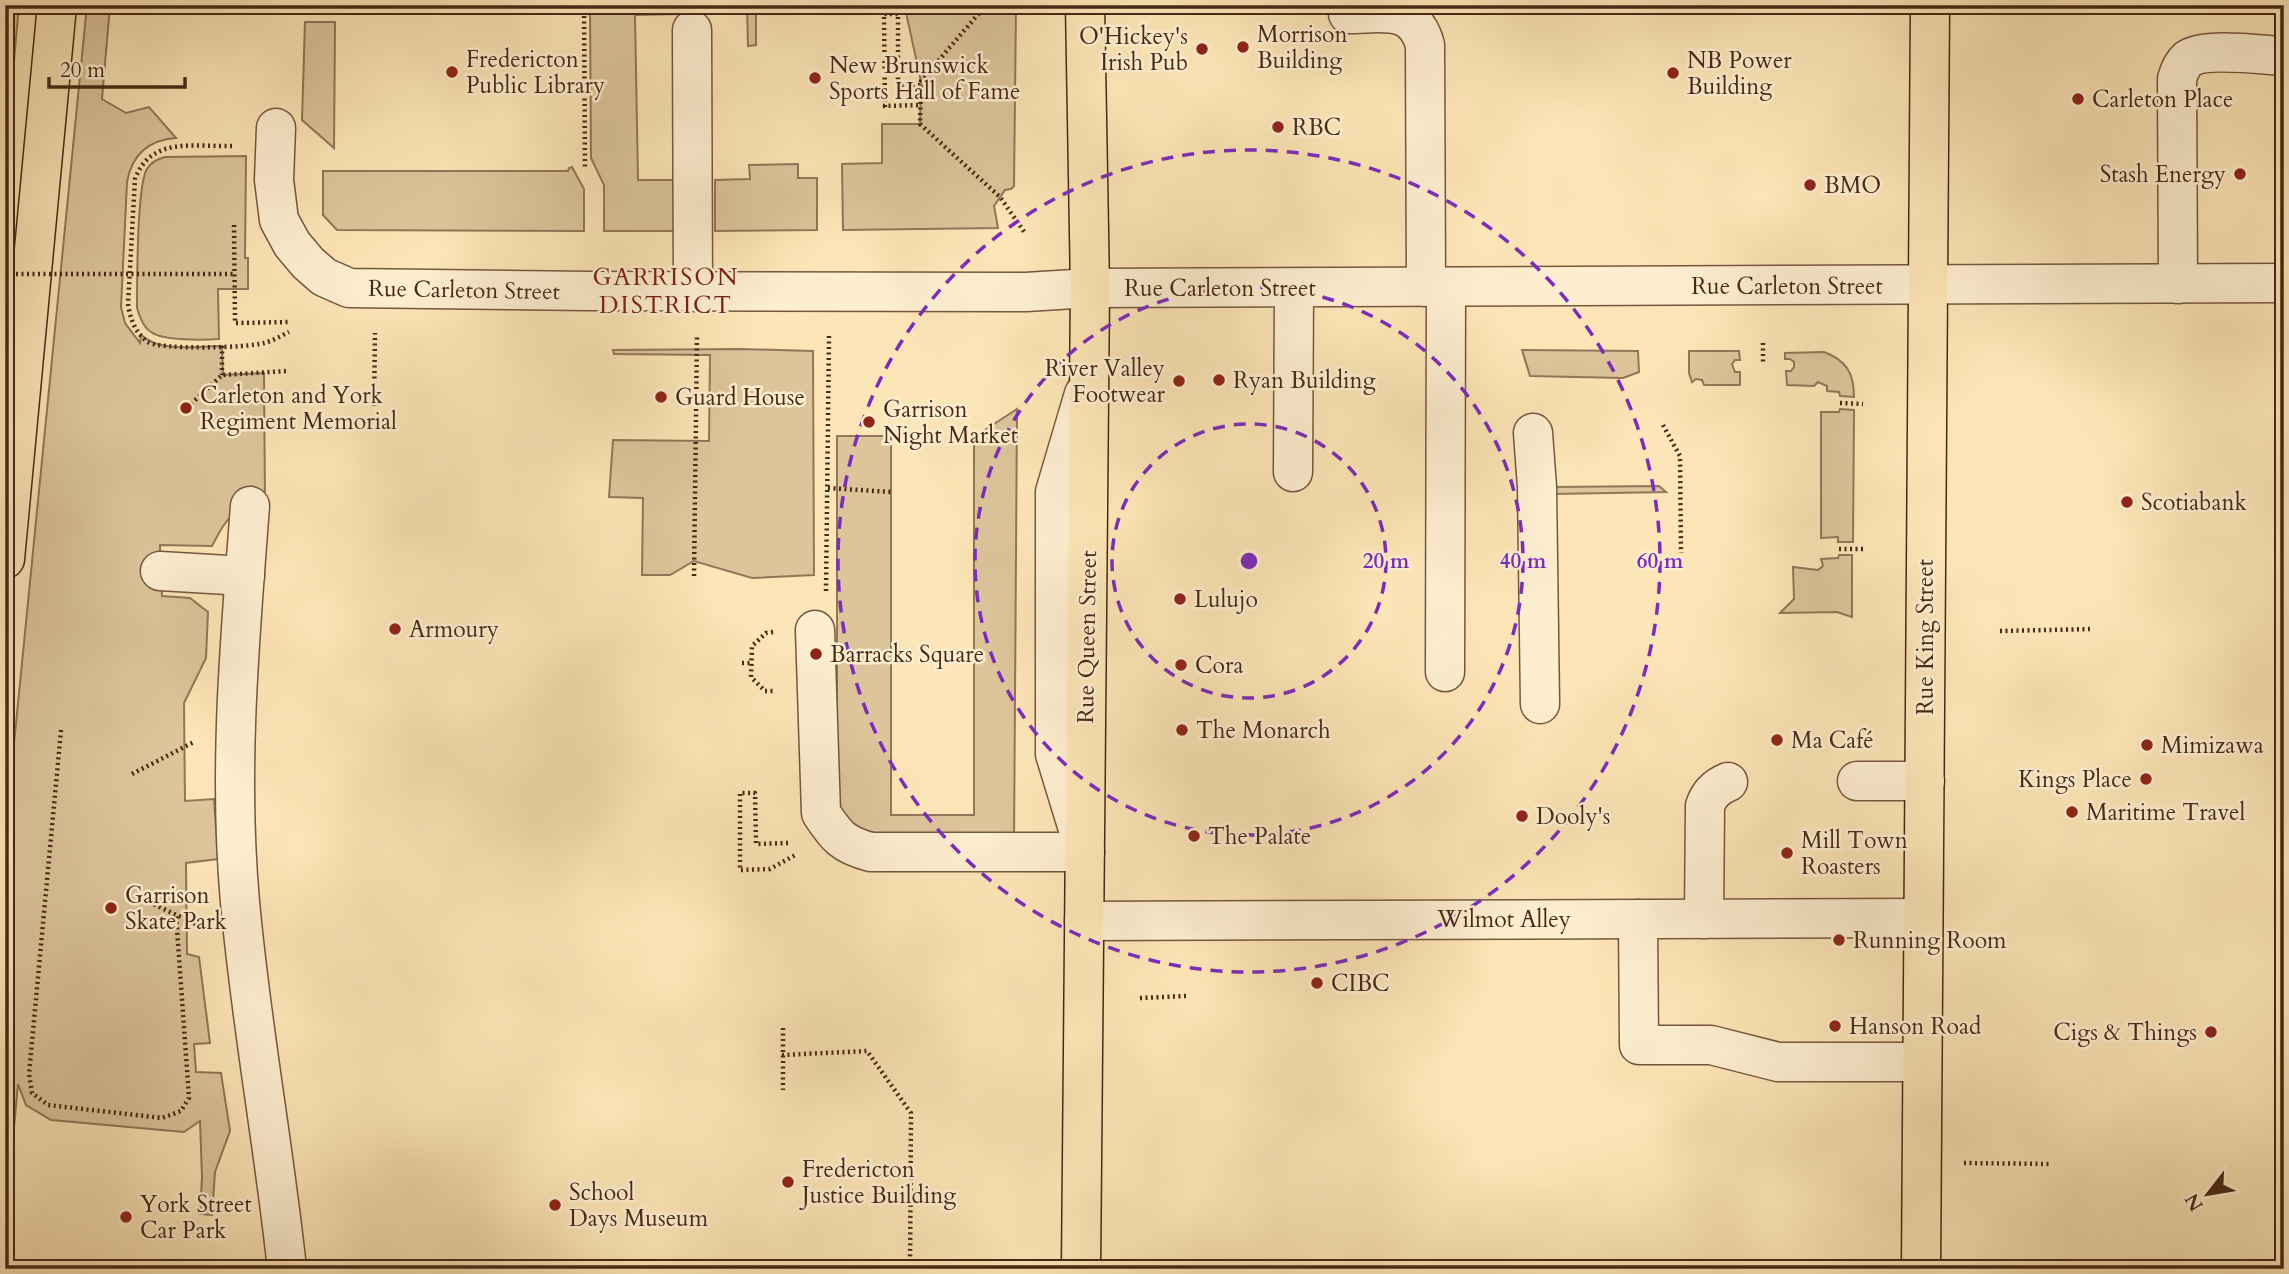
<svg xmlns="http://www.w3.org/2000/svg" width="2289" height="1274" font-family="Cardo,serif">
<rect width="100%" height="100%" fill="#fce5b6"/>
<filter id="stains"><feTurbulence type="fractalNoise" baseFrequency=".00286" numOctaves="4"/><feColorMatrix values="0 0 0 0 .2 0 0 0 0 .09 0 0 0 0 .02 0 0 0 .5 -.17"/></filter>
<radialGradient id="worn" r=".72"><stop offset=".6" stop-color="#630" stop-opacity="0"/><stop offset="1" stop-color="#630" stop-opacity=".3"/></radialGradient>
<g fill="#ddc59b" stroke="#927658" stroke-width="2">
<path d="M13,5H19L5,160V89Z"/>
<path d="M87,5H110L102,99L126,113L149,107L176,138C148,140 132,154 127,182L121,307L125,323L140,343L141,335C161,353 196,346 222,346L223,375L264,373L265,502C230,511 228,516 212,546L160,545L162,596L190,598L208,612L206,658L184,703L185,801L214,799L218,859L186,863L187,954L199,957L210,1043L194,1044L196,1072L221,1073L230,1131L215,1172L212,1215L200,1214L202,1177L200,1121L184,1132L51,1120L26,1105L18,1084L5,1226V835Z"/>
<path d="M590,5H680V14L635,15L638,180H673L674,231H604V185L591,158Z"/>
<path d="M747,5H1016L1014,186L1011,189L1005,190L994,206L998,228L843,230L842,164L882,163V124H920L921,81L905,8L872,7V13H756V45L748,46Z"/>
<path d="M305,22H335L334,148L302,120Z"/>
<path d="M246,156L245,258H248V289H218L219,339C204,340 163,341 151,332C143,327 140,317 137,308C137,284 137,185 147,169C151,162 157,159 165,157Z"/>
<path d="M798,164V178H817V230L715,231V180L750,179L749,165Z"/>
<path d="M572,167L584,189V231L337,230L323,215V171H568L569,168Z"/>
<path d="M740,349L813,351L814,575L752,578L694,561L670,575H642L643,498L609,497L613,440L709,441L710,355L614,354L613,350Z"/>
<path d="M1522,350L1638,351L1639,372L1623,378L1530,376Z"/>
<path d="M1689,351H1739L1740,360H1735L1732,364L1735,372H1740V385H1704L1702,380L1696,379L1692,382L1689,373Z"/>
<path d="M1824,352C1846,360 1854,373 1854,397L1840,396L1839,392L1827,391V386L1818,382L1814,386L1787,385L1786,371H1791L1794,367V362L1790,359H1785V353Z"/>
<path d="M1017,409L1014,843L861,836L837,805V436H891V815H974V437Z"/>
<path d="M1840,409L1854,410L1853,542H1838V537L1821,538V412H1839Z"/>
<path d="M1659,486L1666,492L1553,494L1554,487Z"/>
<path d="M1839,555H1852V617L1837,612L1780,613L1794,599L1793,567L1818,570L1823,566L1821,559L1838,558Z"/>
</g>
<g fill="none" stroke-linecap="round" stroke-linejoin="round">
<defs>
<g id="minor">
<path d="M1348,14C1382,14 1414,4 1425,45L1426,287"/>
<path d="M692,30L693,292"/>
<path d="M276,128L274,180L279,220L292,244L308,263L324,277L349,288L589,291L1026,292L1090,288L2284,283"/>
<path d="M2178,284L2177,79C2179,72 2182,64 2188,59C2204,47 2263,55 2284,56"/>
<path d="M1533,433L1537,487L1540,704"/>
<path d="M1293,472L1294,288"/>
<path d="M250,506C240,638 228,769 240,902C251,1025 274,1146 287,1269"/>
<path d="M160,571L245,576"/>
<path d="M815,630L821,813C836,836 843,845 871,852H1085L1055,754V492L1084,394"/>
<path d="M1445,672L1446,287"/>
<path d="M1857,781H1925"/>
<path d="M1638,919L1639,1045H1711L1778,1062H1922"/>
<path d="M1704,919L1705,806C1709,794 1716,787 1728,782"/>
<path d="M1084,921L1923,918"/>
</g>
<g id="major">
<path d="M5,559L57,5"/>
<path d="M1081,1269L1090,288L1085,5"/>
<path d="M1921,1269L1930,5"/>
</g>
</defs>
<use href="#minor" stroke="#75573e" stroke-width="41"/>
<use href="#major" stroke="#482816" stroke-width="41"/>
<g stroke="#482816" stroke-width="4.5" stroke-dasharray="2 3.5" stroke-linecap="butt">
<path d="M584,5L585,169"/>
<path d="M986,5L921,81L920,124L1000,197L1025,233"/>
<path d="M883,106L921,105"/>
<path d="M885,107L884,14H898V85H921"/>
<path d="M232,146C194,147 151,136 135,179L128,304C130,318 135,333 148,342C161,350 247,348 264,343C272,341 281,336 289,332"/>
<path d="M234,225L235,323L289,322"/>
<path d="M1763,343V363"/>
<path d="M222,346V375"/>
<path d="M1840,403L1863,404"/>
<path d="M191,404L222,375L287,371"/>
<path d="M374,406L375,333"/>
<path d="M1663,425L1680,456L1681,553"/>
<path d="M828,488L891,492"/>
<path d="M1839,549H1863"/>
<path d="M694,576L697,336"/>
<path d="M826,591L829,336"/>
<path d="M2000,631L2092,629"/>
<path d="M773,632L766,633L752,646L751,677L765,691H774"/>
<path d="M742,663H752"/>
<path d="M61,730L29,1074L32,1093L48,1105L162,1118L181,1111L189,1098L176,915"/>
<path d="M132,774L194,742"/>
<path d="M788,843L756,844L755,793H740V870L770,869L797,854"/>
<path d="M134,895L200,926"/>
<path d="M1140,998L1186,996"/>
<path d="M783,1028V1090"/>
<path d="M782,1055L867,1051L911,1113L910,1269"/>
<path d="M1964,1163L2052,1164"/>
</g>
<use href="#minor" stroke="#fdeed0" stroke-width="38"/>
<use href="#major" stroke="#fce5b6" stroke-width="38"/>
<path stroke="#482816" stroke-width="4.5" stroke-dasharray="2 3.5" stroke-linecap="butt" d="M5,274H234"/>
</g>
<g fill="none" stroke="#7b2cbf" stroke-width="3.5" stroke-dasharray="12 9">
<circle cx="1249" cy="561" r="137"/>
<circle cx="1249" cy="561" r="274"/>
<circle cx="1249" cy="561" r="411"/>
</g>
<g fill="#8f2418" stroke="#fdeed0" stroke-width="2.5">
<circle cx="1243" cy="47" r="7"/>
<circle cx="1202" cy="49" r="7"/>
<circle cx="452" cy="72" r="7"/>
<circle cx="1673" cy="73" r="7"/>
<circle cx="815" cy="78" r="7"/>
<circle cx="2078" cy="99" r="7"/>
<circle cx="1278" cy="127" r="7"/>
<circle cx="2240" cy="174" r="7"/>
<circle cx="1810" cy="185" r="7"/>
<circle cx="1219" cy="380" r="7"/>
<circle cx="1179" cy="381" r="7"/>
<circle cx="661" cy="397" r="7"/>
<circle cx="186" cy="408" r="7"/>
<circle cx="869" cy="422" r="7"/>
<circle cx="2127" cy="502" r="7"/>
<circle cx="1180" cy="599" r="7"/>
<circle cx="395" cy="629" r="7"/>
<circle cx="816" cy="654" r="7"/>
<circle cx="1181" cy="665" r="7"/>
<circle cx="1182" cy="730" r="7"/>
<circle cx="1777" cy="740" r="7"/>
<circle cx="2147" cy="745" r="7"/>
<circle cx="2146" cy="779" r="7"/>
<circle cx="2072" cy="812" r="7"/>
<circle cx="1522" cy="816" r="7"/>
<circle cx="1194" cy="836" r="7"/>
<circle cx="1787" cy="853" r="7"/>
<circle cx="111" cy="908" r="7"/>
<circle cx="1839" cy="940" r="7"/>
<circle cx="1317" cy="983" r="7"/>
<circle cx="1835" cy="1026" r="7"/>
<circle cx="2211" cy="1032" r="7"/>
<circle cx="788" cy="1182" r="7"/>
<circle cx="555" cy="1205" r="7"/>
<circle cx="126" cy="1217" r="7"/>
</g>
<g text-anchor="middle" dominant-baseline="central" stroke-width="5" stroke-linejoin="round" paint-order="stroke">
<g font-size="23" fill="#482816" stroke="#fdeed0" text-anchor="start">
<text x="1257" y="34">Morrison<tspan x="1257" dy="26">Building</tspan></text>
<text x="1188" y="36" text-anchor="end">O'Hickey's<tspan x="1188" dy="26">Irish Pub</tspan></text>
<text x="466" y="59">Fredericton<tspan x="466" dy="26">Public Library</tspan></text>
<text x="1687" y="60">NB Power<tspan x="1687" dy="26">Building</tspan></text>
<text x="829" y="65">New Brunswick<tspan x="829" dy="26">Sports Hall of Fame</tspan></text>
<text x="2092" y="99">Carleton Place</text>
<text x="1292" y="127">RBC</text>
<text x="2226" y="174" text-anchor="end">Stash Energy</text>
<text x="1824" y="185">BMO</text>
<text x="1165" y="368" text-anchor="end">River Valley<tspan x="1165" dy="26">Footwear</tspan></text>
<text x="1233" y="380">Ryan Building</text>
<text x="200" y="395">Carleton and York<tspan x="200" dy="26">Regiment Memorial</tspan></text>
<text x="675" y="397">Guard House</text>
<text x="883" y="409">Garrison<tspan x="883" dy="26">Night Market</tspan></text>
<text x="2141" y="502">Scotiabank</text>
<text x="1194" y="599">Lulujo</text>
<text x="409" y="629">Armoury</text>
<text x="830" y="654">Barracks Square</text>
<text x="1195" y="665">Cora</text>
<text x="1196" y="730">The Monarch</text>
<text x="1791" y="740">Ma Café</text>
<text x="2161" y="745">Mimizawa</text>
<text x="2132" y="779" text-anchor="end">Kings Place</text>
<text x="2086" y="812">Maritime Travel</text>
<text x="1536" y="816">Dooly's</text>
<text x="1208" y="836">The Palate</text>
<text x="1801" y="840">Mill Town<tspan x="1801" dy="26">Roasters</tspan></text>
<text x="125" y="895">Garrison<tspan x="125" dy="26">Skate Park</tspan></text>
<text x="1853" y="940">Running Room</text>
<text x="1331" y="983">CIBC</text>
<text x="1849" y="1026">Hanson Road</text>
<text x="2197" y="1032" text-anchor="end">Cigs &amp; Things</text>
<text x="802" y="1169">Fredericton<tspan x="802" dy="26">Justice Building</tspan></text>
<text x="569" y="1192">School<tspan x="569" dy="26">Days Museum</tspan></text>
<text x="140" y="1204">York Street<tspan x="140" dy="26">Car Park</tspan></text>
</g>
<g font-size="23" fill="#482816" stroke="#fdeed0">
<text x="1787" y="286">Rue Carleton Street</text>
<text x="1220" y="288">Rue Carleton Street</text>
<text transform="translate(464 290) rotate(1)">Rue Carleton Street</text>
<text transform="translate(1087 637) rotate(-89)">Rue Queen Street</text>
<text transform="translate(1925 637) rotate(-90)">Rue King Street</text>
<text x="1504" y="919">Wilmot Alley</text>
</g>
<g font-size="24" letter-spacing="2" fill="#7a1f14" stroke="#fdeed0">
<text x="666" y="277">GARRISON<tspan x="666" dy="28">DISTRICT</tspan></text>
</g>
</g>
<circle cx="1249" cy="561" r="10" fill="#7b2cbf" stroke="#fdeed0" stroke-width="3.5"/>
<g font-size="21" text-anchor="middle" font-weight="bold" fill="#7b2cbf" stroke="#fdeed0" stroke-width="5" stroke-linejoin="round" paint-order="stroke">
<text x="1386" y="568">20 m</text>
<text x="1523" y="568">40 m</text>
<text x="1660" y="568">60 m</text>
</g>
<rect width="2289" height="1274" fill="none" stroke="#fce5b6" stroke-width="28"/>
<rect x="7" y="7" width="2275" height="1260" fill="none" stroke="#482816" stroke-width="3.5"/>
<rect x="14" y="14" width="2261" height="1246" fill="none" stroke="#482816" stroke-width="2"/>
<g transform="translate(2208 1194) rotate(239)" stroke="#fdeed0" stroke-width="5" paint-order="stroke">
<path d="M0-5L12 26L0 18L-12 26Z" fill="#482816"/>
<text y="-10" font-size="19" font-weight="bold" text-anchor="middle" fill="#482816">N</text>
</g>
<path d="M49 77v10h136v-10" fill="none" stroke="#482816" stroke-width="3.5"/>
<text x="60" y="77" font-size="21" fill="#482816" stroke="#fdeed0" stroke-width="5" paint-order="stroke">20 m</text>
<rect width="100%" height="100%" filter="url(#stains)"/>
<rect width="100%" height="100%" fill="url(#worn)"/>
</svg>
